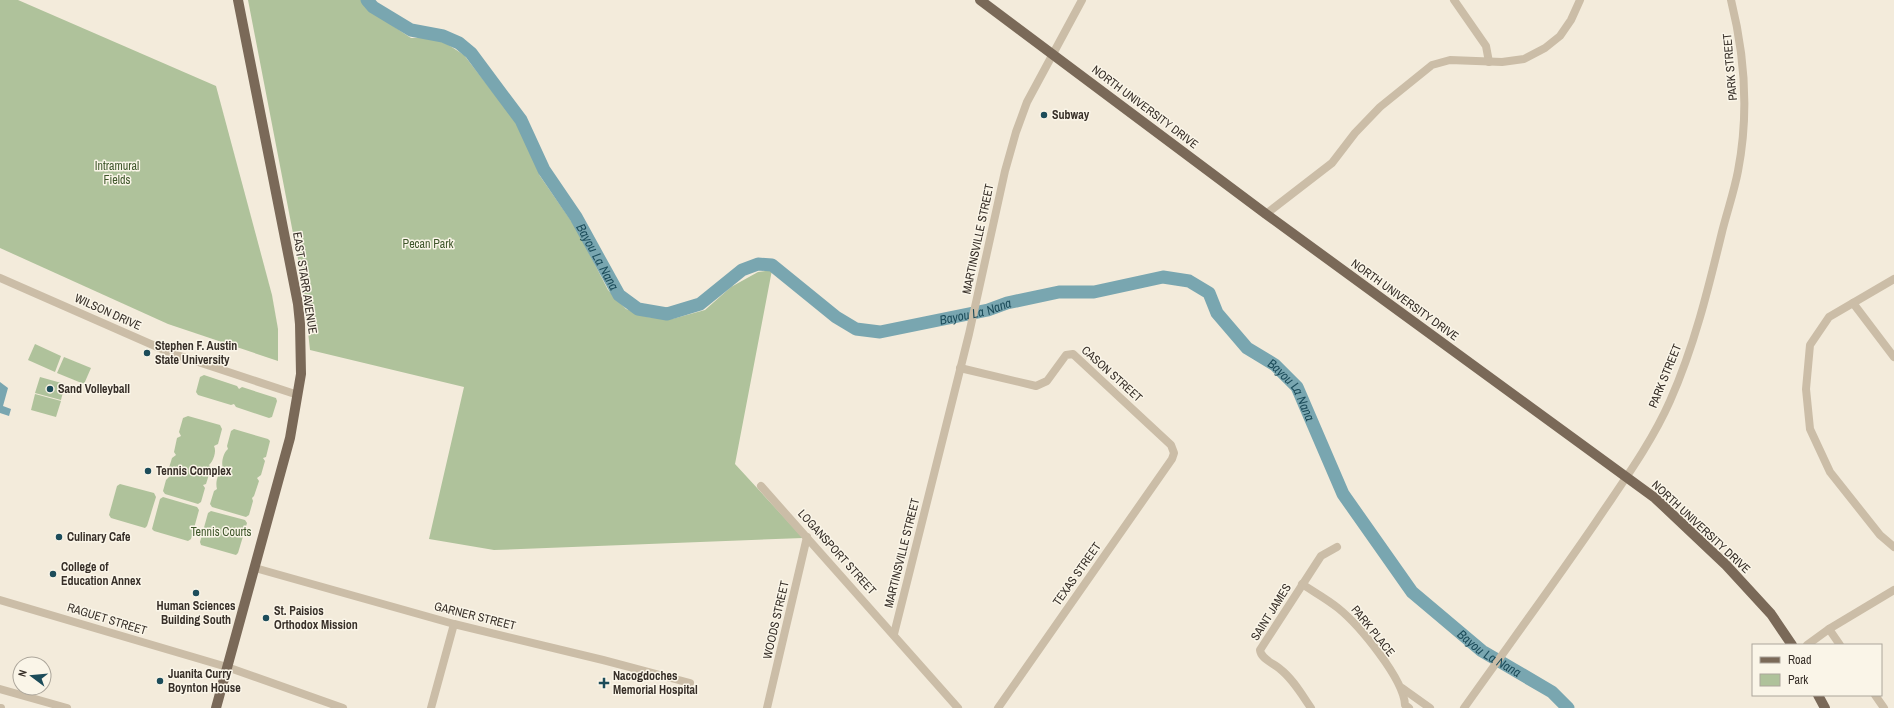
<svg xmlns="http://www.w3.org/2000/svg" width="1894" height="708" font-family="'Archivo Narrow',sans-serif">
<rect width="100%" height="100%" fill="#f3ebdb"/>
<g fill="#afc29b">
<path d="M0,0H18L216,86L272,295L278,329V361L168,324L0,248Z"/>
<path d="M248,0H361L369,10L411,38H434L447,44L464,55L495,95L506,104L519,125L540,176L576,228L608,290L626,309L647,317L672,319L705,310L731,287L758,272L772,270L735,464L803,538L494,550L429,539L464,387L310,350L303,285Z"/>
<path d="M35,344L61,356L55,372L28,360Z"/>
<path d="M64,357L91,368L84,384L57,373Z"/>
<path d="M204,375L237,386L239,389L242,387L276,398L277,401L272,417L269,418L236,407L234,404L231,405L198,395L196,392L200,377Z"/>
<path d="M40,377L65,384L61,400L35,393Z"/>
<path d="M35,394L61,401L56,417L31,410Z"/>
<path d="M188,416L220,425L222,429L218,444L214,446C217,451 213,462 209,465L211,468L206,484L203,485L205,488L201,502L198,504L165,494L163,491L166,480L170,476L168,471L172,458L176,455L174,452L177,438L181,436L179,432L183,418Z"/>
<path d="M234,429L268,439L270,441L266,457L263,458L265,461L261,475L257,478L259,481L254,496L252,498L253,501L249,515L246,517L212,507L210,504L214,491L217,489C215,482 218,473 223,469C221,463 223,453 228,449L227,446L231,431Z"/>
<path d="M120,484L154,493L156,497L147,526L145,528L111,518L109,515L117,486Z"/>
<path d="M163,497L197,507L199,510L191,539L188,541L154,531L152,529L160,499Z"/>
<path d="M211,511L245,520L247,523L238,553L236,555L201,545L200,542L208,513Z"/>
</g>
<path fill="#79a6b0" d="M0,382L8,388L3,406L11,409L9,416L0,413Z"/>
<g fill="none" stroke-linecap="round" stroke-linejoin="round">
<path stroke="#79a6b0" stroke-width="13" id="s1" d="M367,0L373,7L411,30L443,36L459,43L471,53L521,120L544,170L576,217L619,295L638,309L667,314L700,304L742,270L758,264L772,265L836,317L856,329L880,332L988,310L1007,303L1059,292H1094L1163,277L1189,281L1209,293L1217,313L1247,348L1275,365L1297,387L1343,494L1412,592L1482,651L1552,692L1568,708"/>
<g stroke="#cbbda7" stroke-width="8">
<path d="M1454,0L1486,46L1489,62"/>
<path d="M1266,214L1332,163L1355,133L1380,107L1432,65L1450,60L1502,62L1524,59L1545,48L1560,36L1571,20L1580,0"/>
<path d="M0,278L171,353L298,395"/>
<path d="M1894,279L1829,317L1810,345L1806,389L1810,429L1830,472L1880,535L1894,547"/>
<path d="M1853,303L1894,357"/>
<path d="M960,368L1036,386L1047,381L1066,355L1073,354L1171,445L1174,453L1172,459L998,708"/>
<path d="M761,486L958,708"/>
<path d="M255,568L454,624L603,660L690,683"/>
<path d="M1302,584C1314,592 1327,599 1338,608C1359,625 1404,679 1405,705L1409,708"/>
<path d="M0,600L227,667L343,708"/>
<path d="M1829,629L1840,645"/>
<path d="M894,634L969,334L1005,171L1016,132L1027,102L1082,0"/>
<path d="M1807,645L1829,629L1894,590"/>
<path d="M1402,688L1430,708"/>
<path d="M0,689L67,708"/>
<path d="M1875,695L1884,708"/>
<path d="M0,708H1"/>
<path d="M431,708L454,624"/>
<path d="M767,708L807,537"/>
<path d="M1311,708C1302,695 1293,679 1280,669C1273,663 1261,659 1260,650L1321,556L1337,547"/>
<path d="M1464,708C1508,646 1553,585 1596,522C1622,483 1651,444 1670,401C1694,347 1708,290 1722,232C1727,212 1734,192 1738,171C1749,114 1745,56 1731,0"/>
</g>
<g stroke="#7a6958" stroke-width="10">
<path d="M980,0L1266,214L1655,498L1726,565L1771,614L1792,645"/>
<path d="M1818,695L1825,708"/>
<path d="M216,708L290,438L301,374L300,324L298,304L238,0"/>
</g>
</g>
<g fill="#1c4c5a" stroke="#faf5e8" stroke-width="1.5">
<circle cx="1044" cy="115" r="4"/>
<circle cx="147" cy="353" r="4"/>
<circle cx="50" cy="389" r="4"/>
<circle cx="148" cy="471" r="4"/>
<circle cx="59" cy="537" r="4"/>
<circle cx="53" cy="574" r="4"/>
<circle cx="196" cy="593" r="4"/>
<circle cx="266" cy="618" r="4"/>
<circle cx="160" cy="681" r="4"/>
<path d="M602 677h4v4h4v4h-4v4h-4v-4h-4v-4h4z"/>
</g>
<g text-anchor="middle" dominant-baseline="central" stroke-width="3" stroke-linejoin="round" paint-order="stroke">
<g font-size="12" fill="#372f28" stroke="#faf5e8">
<text transform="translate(1730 67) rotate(-95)">PARK STREET</text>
<text transform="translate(1145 107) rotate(37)">NORTH UNIVERSITY DRIVE</text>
<text transform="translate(978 239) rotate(-78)">MARTINSVILLE STREET</text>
<text transform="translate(305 283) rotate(81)">EAST STARR AVENUE</text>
<text transform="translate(1405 300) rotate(36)">NORTH UNIVERSITY DRIVE</text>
<text transform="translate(108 312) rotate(24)">WILSON DRIVE</text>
<text transform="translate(1112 374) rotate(42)">CASON STREET</text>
<text transform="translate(1665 376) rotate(-68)">PARK STREET</text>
<text transform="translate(1701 527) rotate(43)">NORTH UNIVERSITY DRIVE</text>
<text transform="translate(837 552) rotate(48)">LOGANSPORT STREET</text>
<text transform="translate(902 553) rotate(-76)">MARTINSVILLE STREET</text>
<text transform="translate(1077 574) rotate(-55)">TEXAS STREET</text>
<text transform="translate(1271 612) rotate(-58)">SAINT JAMES</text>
<text transform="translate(475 616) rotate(14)">GARNER STREET</text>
<text transform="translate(107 619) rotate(17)">RAGUET STREET</text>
<text transform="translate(776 620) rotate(-77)">WOODS STREET</text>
<text transform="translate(1373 631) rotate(51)">PARK PLACE</text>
</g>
<g font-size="12" font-weight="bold" fill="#372f28" stroke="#faf5e8" text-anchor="start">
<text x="1052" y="115">Subway</text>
<text x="155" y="346">Stephen F. Austin<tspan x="155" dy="14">State University</tspan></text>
<text x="58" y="389">Sand Volleyball</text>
<text x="156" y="471">Tennis Complex</text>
<text x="67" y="537">Culinary Cafe</text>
<text x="61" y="567">College of<tspan x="61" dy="14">Education Annex</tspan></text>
<text x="196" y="606" text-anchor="middle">Human Sciences<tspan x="196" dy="14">Building South</tspan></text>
<text x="274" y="611">St. Paisios<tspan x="274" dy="14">Orthodox Mission</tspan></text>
<text x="168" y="674">Juanita Curry<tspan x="168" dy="14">Boynton House</tspan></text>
<text x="613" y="676">Nacogdoches<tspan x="613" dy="14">Memorial Hospital</tspan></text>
</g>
<g font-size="12" fill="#3f562b" stroke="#faf5e8">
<text x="117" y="166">Intramural<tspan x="117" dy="14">Fields</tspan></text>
<text x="428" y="244">Pecan Park</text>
<text x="221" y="532">Tennis Courts</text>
</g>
<g font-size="13" font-style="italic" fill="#1c4c5a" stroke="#faf5e8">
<text stroke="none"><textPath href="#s1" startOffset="360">Bayou La Nana</textPath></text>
<text stroke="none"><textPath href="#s1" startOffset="804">Bayou La Nana</textPath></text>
<text stroke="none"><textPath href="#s1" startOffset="1176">Bayou La Nana</textPath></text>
<text stroke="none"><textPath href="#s1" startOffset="1512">Bayou La Nana</textPath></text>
</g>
</g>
<rect x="1752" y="644" width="130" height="52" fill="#faf5e8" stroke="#aca69b"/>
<rect x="1760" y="657" width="20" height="6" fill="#7a6958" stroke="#aca69b"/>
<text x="1788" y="664" font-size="12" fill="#372f28">Road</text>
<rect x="1760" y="674" width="20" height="12" fill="#afc29b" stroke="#aca69b"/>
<text x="1788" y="684" font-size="12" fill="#372f28">Park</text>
<g transform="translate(32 676) rotate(286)"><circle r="19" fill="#faf5e8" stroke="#aca69b"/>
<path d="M0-3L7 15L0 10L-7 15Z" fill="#1c4c5a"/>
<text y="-6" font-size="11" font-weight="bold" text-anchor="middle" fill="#372f28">N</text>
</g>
</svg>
